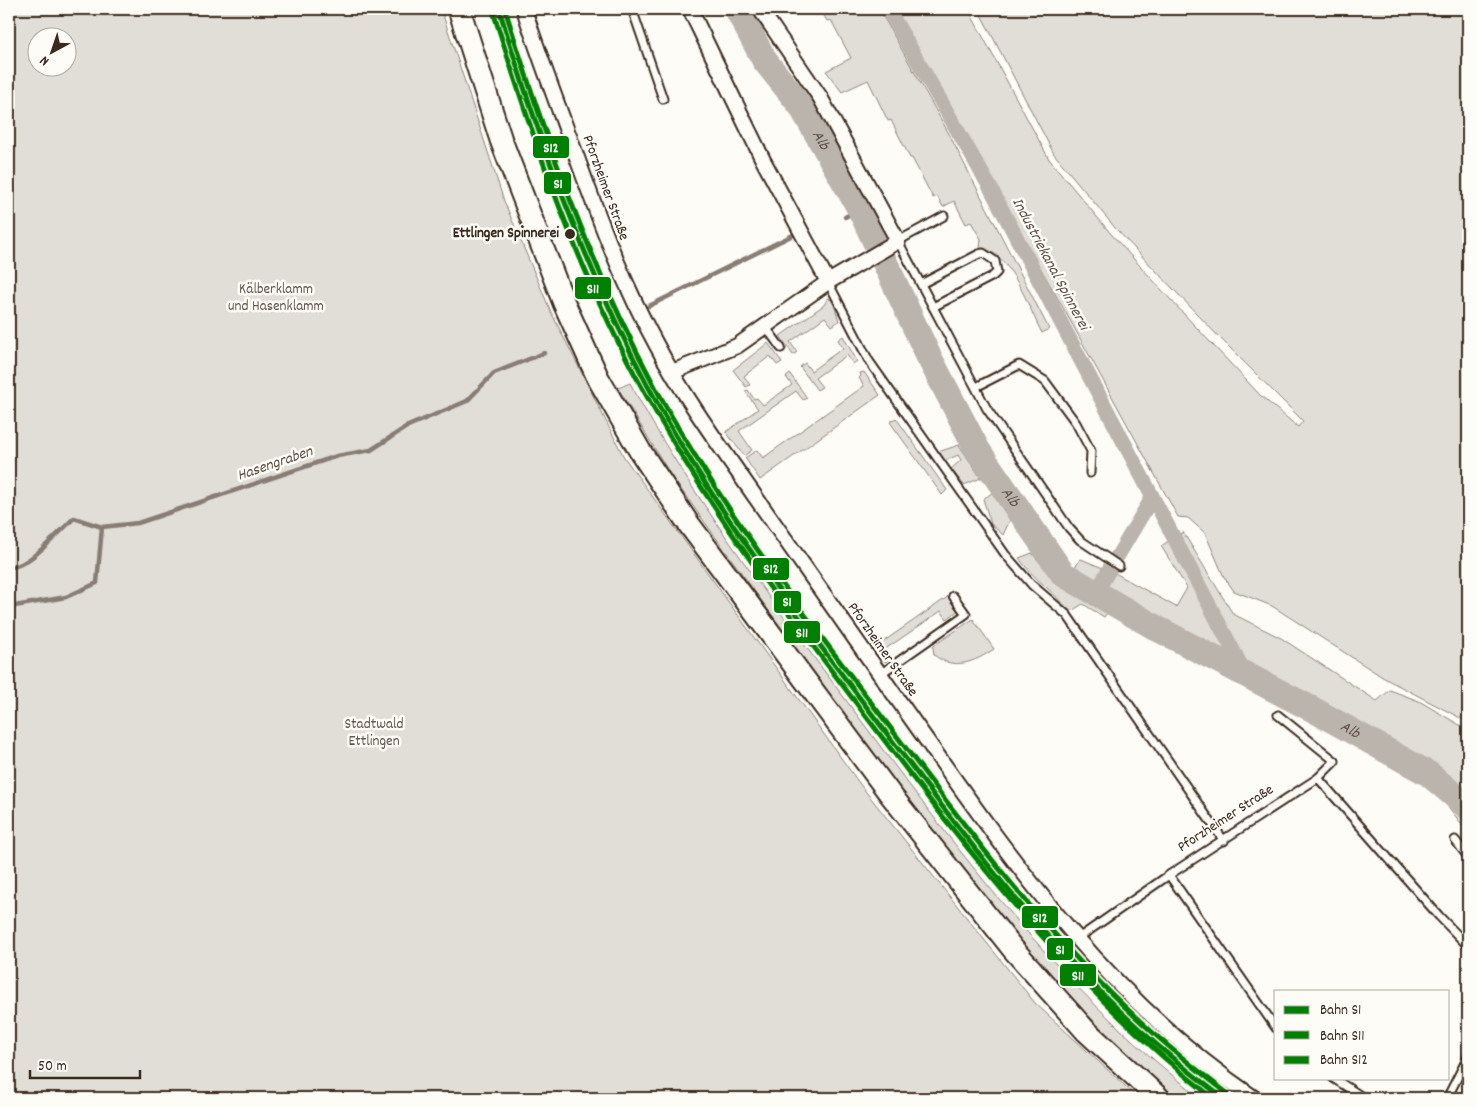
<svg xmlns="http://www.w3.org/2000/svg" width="1477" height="1107" font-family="Dekko,sans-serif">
<rect width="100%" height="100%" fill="#fdfcf7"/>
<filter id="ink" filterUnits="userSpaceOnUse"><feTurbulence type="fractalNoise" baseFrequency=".02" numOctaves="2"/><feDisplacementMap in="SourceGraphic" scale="10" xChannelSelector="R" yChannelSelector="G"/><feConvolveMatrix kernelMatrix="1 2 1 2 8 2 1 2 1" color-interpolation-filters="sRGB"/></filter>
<g filter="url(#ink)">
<g fill="#e1ded7" stroke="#8e847a" fill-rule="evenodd">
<path d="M9,9H441L504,201L551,312L624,457L862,787L1035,1003L1138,1098H9ZM38,38H68V68H38Z"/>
<path d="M820,9H879L948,132L1049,329L1042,333C1029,309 1010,250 980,248L981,239L971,222L966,224L954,201L943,207L937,196L933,198L912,158H910L891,120L888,121L868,80L842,92L826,71L851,58L831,20L827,21Z"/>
<path d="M894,9H968L1049,159L1112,235L1181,311L1261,396L1298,427L1303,421L1217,335L1116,229L1054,154L978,9H1468V722L1384,678L1272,606L1234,591L1224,577L1205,533L1188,518L1178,517L1071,322Z"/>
<path d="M828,298L833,301L839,321L832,326L825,317L790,342L797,352L793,355L780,336L824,305Z"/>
<path d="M843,336L857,361L853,364L847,355L815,378L822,387L817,390L800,367L805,363L811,371L843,348L838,340Z"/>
<path d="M768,343L782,362L777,365L770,356L744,376L750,385L746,387L733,370Z"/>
<path d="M864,372L880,395L760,480L745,458L757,450L763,458L864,386L859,378L861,376L860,373Z"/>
<path d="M790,374L807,398L803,400L796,391L739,431L752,450L744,456L726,432L758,409L745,391L748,390L754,399L757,398L763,405L792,385L786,377Z"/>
<path d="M630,383C690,494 767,595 843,696C950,840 1057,988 1201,1098H1176C1030,974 917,811 801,660L803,658L672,477L618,388Z"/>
<path d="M896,418L947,490L942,495L890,422Z"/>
<path d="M959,445L981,478L964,485L951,469L961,460L958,455L945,461L938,452Z"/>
<path d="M992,493L1010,520L1003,535L991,524L983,499Z"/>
<path d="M1183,532L1233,614L1281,638L1377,701L1390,690L1419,701L1468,730V832L1427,780L1354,744L1361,730L1205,648L1070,573L1081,559L1115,573L1176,607L1187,588L1161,546Z"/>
<path d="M1032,553L1057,583L1108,612L1104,617L1083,604L1070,612C1054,591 1034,580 1019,558Z"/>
<path d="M949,596L959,610L947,619L941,611L884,650L889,659L885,662L874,648Z"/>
<path d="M973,619L994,649C975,662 954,671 934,655L933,647L936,644Z"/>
</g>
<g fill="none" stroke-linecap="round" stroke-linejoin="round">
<g stroke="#887d74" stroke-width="4.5">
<path d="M845,217L860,209"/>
<path d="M649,306L797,233"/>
<path d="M9,567C28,568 60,531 74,518L102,527L138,523L337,456L371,450L408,426L467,401L494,373L544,353"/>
<path d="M9,607L66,597L97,583L102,527"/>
</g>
<g stroke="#bbb4ad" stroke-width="15">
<path d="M888,9L991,189L1246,675"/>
<path d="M1117,557L1152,498"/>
<path d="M1096,593L1110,568"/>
</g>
<path stroke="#bbb4ad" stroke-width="26" id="s1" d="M737,9L765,61L801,106L860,209L928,355L977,449L1063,574L1158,629L1314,710L1429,774L1468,807"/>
<defs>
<g id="service">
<path d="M632,9L663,99"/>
<path d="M944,216L898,241L987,409L1069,528L1080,540L1119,566"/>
<path d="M828,282L869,361L1005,554L1032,585L1067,615L1224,841"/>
<path d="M921,284L979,254L983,253L995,261L997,272L993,276L933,307"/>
<path d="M765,326L781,348"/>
<path d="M976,387L1019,365L1045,381L1076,423L1091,451L1090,473"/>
<path d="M879,675L966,614L953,596"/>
<path d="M1318,778L1439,916L1468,946"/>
<path d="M1455,840L1468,857"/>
<path d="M1169,875L1276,1028"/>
<path d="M1077,939L1169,875L1318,778L1335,761L1278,715"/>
<path d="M1333,1078L1364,1098"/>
<path d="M1447,1098L1468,1057"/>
</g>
<g id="minor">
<path d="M524,9C541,62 561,114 580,166C602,227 625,287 656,344C684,397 720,446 754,495C805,568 856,641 908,714C1011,859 1104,996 1254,1098"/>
<path d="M690,9L763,160L828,282"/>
<path d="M672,372L737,346L828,282L898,241L820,97L760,9"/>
</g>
<path id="primary" d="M459,9L501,140L564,303L598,378L640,451L688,523L890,794L1013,949L1086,1031L1159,1098"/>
</defs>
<use href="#service" stroke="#3b2a1e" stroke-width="11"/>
<use href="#minor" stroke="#3b2a1e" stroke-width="18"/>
<use href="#primary" stroke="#3b2a1e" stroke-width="25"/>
<use href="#service" stroke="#fdfcf7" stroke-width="7"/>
<use href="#minor" stroke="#fdfcf7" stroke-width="14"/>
<use href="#primary" stroke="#fdfcf7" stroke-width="21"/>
<defs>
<path id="rail-1" d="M499,9C539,139 584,266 648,386C716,514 807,628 894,743C968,841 1044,942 1136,1026C1164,1052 1193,1075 1223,1098"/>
<path id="rail-2" d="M493,11C534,142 578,273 645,393C715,521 806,637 894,753C989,879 1088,1001 1213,1098"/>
<path id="rail-3" d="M505,9C545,138 590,265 654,385C722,511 812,625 899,739C973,837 1049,938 1140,1021C1168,1047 1197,1070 1227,1093"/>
</defs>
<use href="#rail-1" stroke="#fdfcf7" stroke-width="9"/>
<use href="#rail-2" stroke="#fdfcf7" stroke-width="9"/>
<use href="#rail-3" stroke="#fdfcf7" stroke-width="9"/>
<use href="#rail-1" stroke="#008000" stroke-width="5"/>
<use href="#rail-2" stroke="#008000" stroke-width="5"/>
<use href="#rail-3" stroke="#008000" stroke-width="5"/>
</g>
</g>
<circle fill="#3b2a1e" stroke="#fdfcf7" stroke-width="2" cx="570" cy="234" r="6"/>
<g text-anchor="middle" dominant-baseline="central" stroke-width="5" stroke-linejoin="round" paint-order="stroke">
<g font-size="15" fill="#3b2a1e" stroke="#fdfcf7">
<text transform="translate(605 188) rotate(70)">Pforzheimer Straße</text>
<text transform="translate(882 650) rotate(55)">Pforzheimer Straße</text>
<text transform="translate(1226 819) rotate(-33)">Pforzheimer Straße</text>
</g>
<g font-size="15" font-weight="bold" fill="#3b2a1e" stroke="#fdfcf7" text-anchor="end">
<text x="559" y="234">Ettlingen Spinnerei</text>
</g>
<g font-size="15" fill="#64574c" stroke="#fdfcf7">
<text x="276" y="290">Kälberklamm<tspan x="276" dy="17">und Hasenklamm</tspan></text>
<text x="374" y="725">Stadtwald<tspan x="374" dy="17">Ettlingen</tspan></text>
</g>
<g font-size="16" font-style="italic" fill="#615349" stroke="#fdfcf7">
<text stroke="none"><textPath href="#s1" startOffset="156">Alb</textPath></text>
<text transform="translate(1050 264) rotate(62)">Industriekanal Spinnerei</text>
<text transform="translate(275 464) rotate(-19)">Hasengraben</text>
<text stroke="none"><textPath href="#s1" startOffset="561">Alb</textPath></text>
<text stroke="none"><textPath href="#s1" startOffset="981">Alb</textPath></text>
</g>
</g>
<g stroke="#fdfcf7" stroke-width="2">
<rect x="532" y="135" width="38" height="24" rx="5" fill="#008000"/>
<rect x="543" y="171" width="29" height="24" rx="5" fill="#008000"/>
<rect x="574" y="276" width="38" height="24" rx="5" fill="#008000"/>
<rect x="752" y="557" width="38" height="24" rx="5" fill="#008000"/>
<rect x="773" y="590" width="29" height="24" rx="5" fill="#008000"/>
<rect x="783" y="620" width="38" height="24" rx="5" fill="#008000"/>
<rect x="1021" y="905" width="38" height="24" rx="5" fill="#008000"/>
<rect x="1046" y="937" width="28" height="24" rx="5" fill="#008000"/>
<rect x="1059" y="963" width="38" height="24" rx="5" fill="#008000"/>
</g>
<g font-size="14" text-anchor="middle" font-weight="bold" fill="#fff">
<text x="551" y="152">S12</text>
<text x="558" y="188">S1</text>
<text x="593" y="293">S11</text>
<text x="771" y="573">S12</text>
<text x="787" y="606">S1</text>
<text x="802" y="637">S11</text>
<text x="1040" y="922">S12</text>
<text x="1060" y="954">S1</text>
<text x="1078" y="980">S11</text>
</g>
<rect width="1477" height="1107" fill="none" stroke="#fdfcf7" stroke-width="30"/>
<rect x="15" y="15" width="1447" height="1077" fill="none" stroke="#3b2a1e" stroke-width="2" filter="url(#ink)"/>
<rect x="1274" y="990" width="175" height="90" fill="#fdfcf7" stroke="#afa8a0"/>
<rect x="1284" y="1006" width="25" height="8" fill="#008000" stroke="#afa8a0"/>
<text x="1320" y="1014" font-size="15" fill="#3b2a1e">Bahn S1</text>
<rect x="1284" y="1031" width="25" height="8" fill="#008000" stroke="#afa8a0"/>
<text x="1320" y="1040" font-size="15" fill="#3b2a1e">Bahn S11</text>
<rect x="1284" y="1056" width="25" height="8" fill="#008000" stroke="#afa8a0"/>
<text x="1320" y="1064" font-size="15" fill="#3b2a1e">Bahn S12</text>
<g transform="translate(52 52) rotate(220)"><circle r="24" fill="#fdfcf7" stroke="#afa8a0"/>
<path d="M0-4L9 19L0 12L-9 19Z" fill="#3b2a1e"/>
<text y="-8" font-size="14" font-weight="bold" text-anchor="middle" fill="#3b2a1e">N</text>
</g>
<path d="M30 1070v8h110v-8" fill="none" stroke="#3b2a1e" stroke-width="2.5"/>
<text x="38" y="1070" font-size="15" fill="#3b2a1e" stroke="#fdfcf7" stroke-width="4" paint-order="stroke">50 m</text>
</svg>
